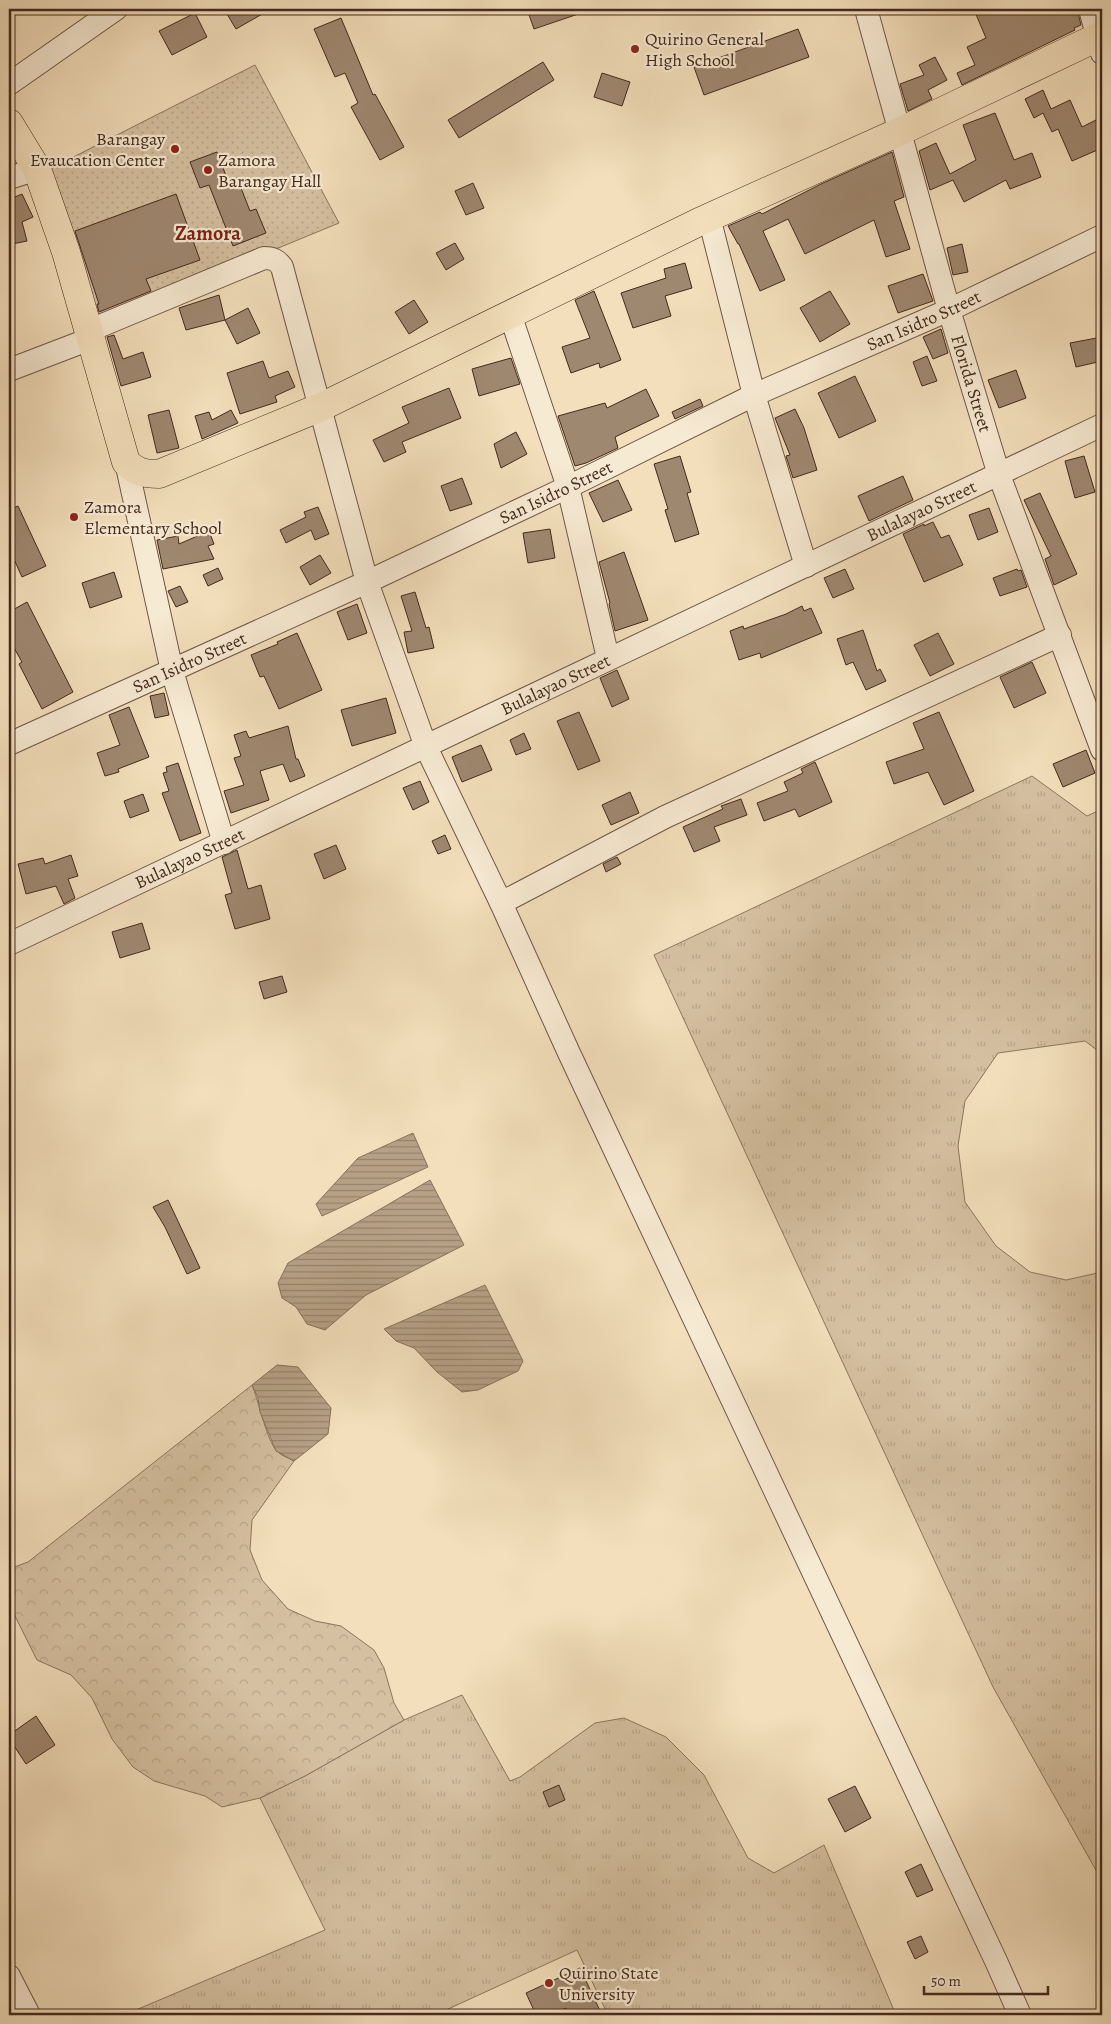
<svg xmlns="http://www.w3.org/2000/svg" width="1111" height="2024" font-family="Alegreya,serif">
<defs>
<pattern id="grass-tufts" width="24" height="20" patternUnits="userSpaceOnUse" patternTransform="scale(1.25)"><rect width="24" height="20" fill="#d5c0a1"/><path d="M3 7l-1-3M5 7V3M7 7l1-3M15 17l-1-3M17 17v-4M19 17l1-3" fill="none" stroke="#b8a58a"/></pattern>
<pattern id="forest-crowns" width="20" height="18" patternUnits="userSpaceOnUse" patternTransform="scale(1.25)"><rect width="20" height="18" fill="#d5c0a1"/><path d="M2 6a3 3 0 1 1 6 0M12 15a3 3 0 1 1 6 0" fill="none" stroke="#b8a58a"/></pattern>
<pattern id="park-dots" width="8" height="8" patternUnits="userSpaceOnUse" patternTransform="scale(1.25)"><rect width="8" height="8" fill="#d5c0a1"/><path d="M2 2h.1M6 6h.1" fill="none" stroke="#b8a58a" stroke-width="1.8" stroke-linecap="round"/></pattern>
<pattern id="water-rules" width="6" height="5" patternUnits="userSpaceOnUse" patternTransform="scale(1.25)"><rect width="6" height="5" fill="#b7a186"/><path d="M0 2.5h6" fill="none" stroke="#96836d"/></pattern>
</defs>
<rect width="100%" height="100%" fill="#f3dfbc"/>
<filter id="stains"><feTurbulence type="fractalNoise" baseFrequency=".004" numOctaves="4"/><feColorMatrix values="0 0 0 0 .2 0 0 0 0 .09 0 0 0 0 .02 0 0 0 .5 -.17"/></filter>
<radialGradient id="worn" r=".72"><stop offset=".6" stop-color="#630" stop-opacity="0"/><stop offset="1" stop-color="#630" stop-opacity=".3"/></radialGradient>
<g fill="url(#grass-tufts)" stroke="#8c7560">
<path d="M1032,776L1087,816L1102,809V1054L1085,1041L998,1053L965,1101L958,1146L965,1202L996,1246L1030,1272L1066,1280L1102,1272V1881L993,1687L654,955Z"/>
<path d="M462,1695L510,1781L520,1777L595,1723L624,1718L666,1737L704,1775L748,1858L774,1873L824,1845L896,2015H608L577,1950L435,2015H124L325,1930L260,1798L305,1776L404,1720Z"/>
</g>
<path fill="url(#forest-crowns)" stroke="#8c7560" d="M252,1385C258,1399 267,1442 277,1451C281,1456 289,1458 294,1461L252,1520L250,1550L262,1580L288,1609L315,1621L341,1626L374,1650L384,1668L394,1703L404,1720L305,1776L260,1798L222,1807L205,1796L154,1781L133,1767L112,1739L92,1698L71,1675L37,1660L9,1604V1569L28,1562Z"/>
<path fill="url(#park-dots)" stroke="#8c7560" d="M255,65L339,223L89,326L34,177Z"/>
<g fill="url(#water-rules)" stroke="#89715c">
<path d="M413,1133L428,1167L322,1216L316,1204L358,1158Z"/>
<path d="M430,1180L464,1245L366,1295L325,1330L307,1324L296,1307L282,1298L278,1283L288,1263Z"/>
<path d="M485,1285L523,1361L518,1371L478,1390L462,1392L437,1372L414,1348L396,1341L384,1329Z"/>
<path d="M277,1365L298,1367L331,1408L328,1434L294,1461L276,1451L260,1412L258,1398L252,1385Z"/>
</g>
<g fill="#9f8870" stroke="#432a1e">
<path d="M224,9H271L236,29Z"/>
<path d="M527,9H586L587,11L534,29Z"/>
<path d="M984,9H1077L1081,25L1074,28L1075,30L962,85L957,73L975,65L967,47L986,38L975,12Z"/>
<path d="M195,13L207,37L172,55L159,31Z"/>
<path d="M341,18L373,95L375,94L404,147L380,160L351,107L358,103L345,73L335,77L314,29Z"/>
<path d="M798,29L809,57L704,95L694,67Z"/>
<path d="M935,57L947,80L928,90L932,99L908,111L900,84L924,75L919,65Z"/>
<path d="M543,62L554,80L459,138L448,120Z"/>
<path d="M602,73L630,82L622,106L594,97Z"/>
<path d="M1043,90L1051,109L1070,100L1082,127L1102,117V148L1072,161L1058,129L1052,132L1043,113L1034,118L1025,99Z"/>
<path d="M995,113L1014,160L1032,153L1041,177L1010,189L1006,180L964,202L953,180L930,190L919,151L936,143L950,174L976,160L963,125Z"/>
<path d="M217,152L228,181L237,178L250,211L256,209L266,233L233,246L209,185L200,188L190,162Z"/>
<path d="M892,152L904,197L894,201L910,249L886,257L874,220L805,254L788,219L763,231L785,280L760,291L739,244H738L728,226L760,212L762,214L821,184Z"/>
<path d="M473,183L484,208L466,215L455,191Z"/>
<path d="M9,191H13L15,197L22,194L33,217L22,222L27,241L12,244L9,231Z"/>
<path d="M176,194L200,260L146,279L151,291L99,312L97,304H99L75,231Z"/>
<path d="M455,243L464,259L446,270L436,253Z"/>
<path d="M962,244L968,272L953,275L947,248Z"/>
<path d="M685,263L692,288L665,296L671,316L633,328L621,293L666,278L664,269Z"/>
<path d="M923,274L933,301L898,313L888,286Z"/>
<path d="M594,291L621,360L600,368L599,363L571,373L562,347L590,338L575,300Z"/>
<path d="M830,291L850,324L820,342L800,308Z"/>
<path d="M219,295L225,320L186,330L179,308Z"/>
<path d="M414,300L428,322L409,334L395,312Z"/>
<path d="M248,308L260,333L237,344L225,320Z"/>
<path d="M941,329L948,353L933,359L923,337Z"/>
<path d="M114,335L123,359L143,352L151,377L121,386L107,337Z"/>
<path d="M1102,337V361L1076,367L1070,343Z"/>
<path d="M927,356L937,381L922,386L913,362Z"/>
<path d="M511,358L520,384L479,396L472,369Z"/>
<path d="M263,361L269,378L288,371L295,387L275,396L277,402L240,414L227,373Z"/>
<path d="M1016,370L1026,398L999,408L988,380Z"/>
<path d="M855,376L876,421L839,438L818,393Z"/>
<path d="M449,388L461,418L402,442L406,452L384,462L373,440L409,423L402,407Z"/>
<path d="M646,389L659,416L615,437L618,448L586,463L575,466L558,416L605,403L607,408Z"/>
<path d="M700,399L703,406L675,419L672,412Z"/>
<path d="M795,409L804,428L817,470L793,478L786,456L790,455L775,418Z"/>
<path d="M169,410L179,448L157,453L148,415Z"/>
<path d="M231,410L238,423L202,439L195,416L209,412L212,420Z"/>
<path d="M516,432L527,454L501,468L494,444Z"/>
<path d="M680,456L691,492L687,493L699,534L675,542L665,510L668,509L654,464Z"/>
<path d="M1084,456L1095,492L1075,498L1065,461Z"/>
<path d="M903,476L913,500L869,521L858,496Z"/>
<path d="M462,478L472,504L450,511L441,486Z"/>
<path d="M618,480L632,510L603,522L589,493Z"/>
<path d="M1040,493L1077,574L1054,585L1045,559L1051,556L1024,500Z"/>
<path d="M18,506L46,566L22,577L9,548V510Z"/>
<path d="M318,507L329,534L315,540L311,530L286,543L280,530L306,517L304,512Z"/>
<path d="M989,508L998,532L978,540L969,515Z"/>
<path d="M933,522L941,538L949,535L963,565L924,582L903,534L924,524V526Z"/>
<path d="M550,529L555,558L528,563L523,533Z"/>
<path d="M209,531L214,544L208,546L214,559L163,569L157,540L178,536L179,544Z"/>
<path d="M624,552L648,620L615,631L609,604L610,603L599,562Z"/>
<path d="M320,555L331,573L310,585L300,567Z"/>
<path d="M218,568L223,579L208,586L203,575Z"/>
<path d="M845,569L854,589L833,598L824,578Z"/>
<path d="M1017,569L1018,571L1021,570L1027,587L1000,596L993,578Z"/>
<path d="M114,572L122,597L90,608L82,583Z"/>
<path d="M180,586L188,602L176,607L168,591Z"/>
<path d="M415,592L426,628L429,627L434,648L408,653L404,632L412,631L401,596Z"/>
<path d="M27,602L73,692L42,709L19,664L22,662L9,639V612Z"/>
<path d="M357,604L367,633L348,640L337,612Z"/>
<path d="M802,606L804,611L811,608L822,633L761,658L760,653L739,660L730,631L743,626L744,629L786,614Z"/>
<path d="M863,630L877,671L880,669L886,681L866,690L853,662L846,665L837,639Z"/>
<path d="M297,633L322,690L279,709L264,676L260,677L251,655L278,644L277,642Z"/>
<path d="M938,633L954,664L930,676L914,645Z"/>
<path d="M1032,662L1046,693L1014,708L1000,677Z"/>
<path d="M617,670L629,699L612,707L600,678Z"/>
<path d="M164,693L169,715L155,718L150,696Z"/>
<path d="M386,698L396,733L352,746L341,710Z"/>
<path d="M129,707L149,757L118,769L119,772L105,776L97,753L120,745L109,715Z"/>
<path d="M579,712L600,761L578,770L557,721Z"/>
<path d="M939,712L974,791L944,805L928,772L894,784L886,762L924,749L913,723Z"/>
<path d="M288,726L296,759H298L305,776L290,782L283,764L260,771L269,800L231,813L224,791L244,785L234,758L241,756L234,735L246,731L249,738Z"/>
<path d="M524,733L531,749L516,755L510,740Z"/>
<path d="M481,745L492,770L462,782L452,757Z"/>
<path d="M1086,750L1095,773L1063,787L1053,764Z"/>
<path d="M815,762L832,802L799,817L795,809L764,821L757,803L788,791L784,782L803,773L801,769Z"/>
<path d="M178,763L201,833L180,841L162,793L169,791L163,773L167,772L166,767Z"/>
<path d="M420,781L429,802L413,810L403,788Z"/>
<path d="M630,792L639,813L611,825L602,805Z"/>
<path d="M143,794L149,811L130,818L124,801Z"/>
<path d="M741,799L747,815L714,827L720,841L694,852L683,827L723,809L721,806Z"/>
<path d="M445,835L451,849L438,854L432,841Z"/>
<path d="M336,845L346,869L324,879L314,854Z"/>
<path d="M237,850L248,889L261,885L270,919L235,929L225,895L232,893L222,857Z"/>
<path d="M71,855L78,876L68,879L75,898L64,904L56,886L26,894L18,864L43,858L45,864Z"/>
<path d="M617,857L621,864L606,872L603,864Z"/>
<path d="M142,923L150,949L120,958L112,932Z"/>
<path d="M282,976L287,992L264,999L259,982Z"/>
<path d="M168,1200L200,1268L187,1274L165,1227L153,1207Z"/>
<path d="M36,1716L55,1745L26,1764L9,1738V1735Z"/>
<path d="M559,1785L565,1800L549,1807L543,1792Z"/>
<path d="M855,1786L871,1818L845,1832L828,1799Z"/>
<path d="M921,1864L933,1890L917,1897L905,1872Z"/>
<path d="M921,1936L928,1952L915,1959L907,1942Z"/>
<path d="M580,1968L602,2015H569L566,2008L549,2015H536L526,1993Z"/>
</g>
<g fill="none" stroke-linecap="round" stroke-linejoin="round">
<defs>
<g id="minor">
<path id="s1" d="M866,9L949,310L999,475L1102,750"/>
<path d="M1090,9L1102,53"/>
<path d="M9,84L116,9"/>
<path d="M9,178L37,169"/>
<path d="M709,217L754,395L806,566"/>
<path d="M510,314L568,487L608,658"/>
<path d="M88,331L264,258C273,258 277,260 282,267L367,582L426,747L501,903L569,1053L996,1961L1020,2015"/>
<path d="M9,370L90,339"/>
<path d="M126,462L172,671L224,843"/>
<path id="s2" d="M9,744L367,582L568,487L754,395L949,310L1102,236"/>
<path d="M501,903L665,817L1060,635"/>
<path id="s3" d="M9,944L1102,425"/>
<path d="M9,1976L29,2015"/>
</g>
<path id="major" d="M9,123L37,169L66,252L126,462C136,473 146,474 159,474L321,407L699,222L901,131L1102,35"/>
</defs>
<use href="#minor" stroke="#6f5746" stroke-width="24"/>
<use href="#major" stroke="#432a1e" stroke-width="29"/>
<use href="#minor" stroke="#f7ead3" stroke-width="22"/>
<use href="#major" stroke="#f3dfbc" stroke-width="28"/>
</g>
<g fill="#8f2418" stroke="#f7ead3" stroke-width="2">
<circle cx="635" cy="49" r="5"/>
<circle cx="175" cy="149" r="5"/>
<circle cx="208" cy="170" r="5"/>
<circle cx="74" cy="517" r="5"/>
<circle cx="549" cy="1983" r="5"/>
</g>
<g text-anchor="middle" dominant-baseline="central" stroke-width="4.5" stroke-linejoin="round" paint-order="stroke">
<g font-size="18" fill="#432a1e" stroke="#f7ead3" text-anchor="start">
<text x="645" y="39">Quirino General<tspan x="645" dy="21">High School</tspan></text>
<text x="165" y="139" text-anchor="end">Barangay<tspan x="165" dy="21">Evaucation Center</tspan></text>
<text x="218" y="160">Zamora<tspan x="218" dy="21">Barangay Hall</tspan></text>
<text x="84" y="507">Zamora<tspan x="84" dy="21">Elementary School</tspan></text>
<text x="559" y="1973">Quirino State<tspan x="559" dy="21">University</tspan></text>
</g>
<g font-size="18" fill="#432a1e" stroke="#f7ead3">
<text stroke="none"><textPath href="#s2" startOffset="1008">San Isidro Street</textPath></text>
<text stroke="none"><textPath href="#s1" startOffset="389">Florida Street</textPath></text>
<text stroke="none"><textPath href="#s2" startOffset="602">San Isidro Street</textPath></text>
<text stroke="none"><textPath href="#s3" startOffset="1010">Bulalayao Street</textPath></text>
<text stroke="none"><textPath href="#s2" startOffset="198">San Isidro Street</textPath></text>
<text stroke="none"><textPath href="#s3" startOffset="605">Bulalayao Street</textPath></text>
<text stroke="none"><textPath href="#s3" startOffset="200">Bulalayao Street</textPath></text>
</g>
<g font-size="20" font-weight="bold" fill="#7a1f14" stroke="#f7ead3">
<text x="208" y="233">Zamora</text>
</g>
</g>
<rect width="1111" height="2024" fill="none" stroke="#f3dfbc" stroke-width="30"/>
<rect x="10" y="10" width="1091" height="2004" fill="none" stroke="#432a1e" stroke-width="2.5"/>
<rect x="15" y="15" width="1081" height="1994" fill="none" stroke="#432a1e"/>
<path d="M924 1986v8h124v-8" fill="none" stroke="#432a1e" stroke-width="2.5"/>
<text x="931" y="1986" font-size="15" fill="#432a1e" stroke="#f7ead3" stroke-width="4" paint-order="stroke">50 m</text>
<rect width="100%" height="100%" filter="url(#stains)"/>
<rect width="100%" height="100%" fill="url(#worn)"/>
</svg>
